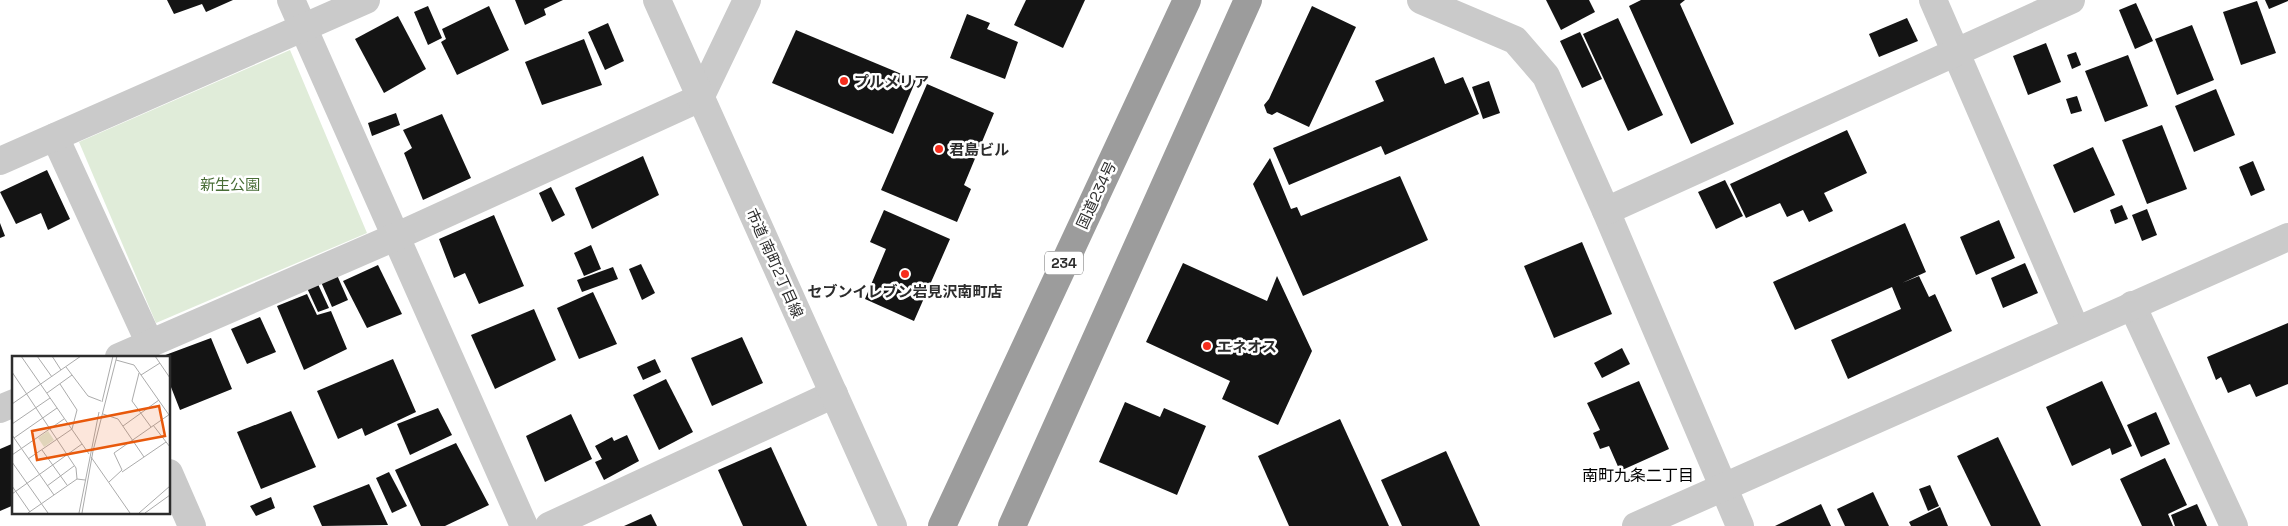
<svg xmlns="http://www.w3.org/2000/svg" width="2288" height="526" font-family="'Space Grotesk','Noto Sans JP',sans-serif">
<rect width="100%" height="100%" fill="#fff"/>
<path fill="#e0ecd9" d="M290,50L367,233L156,323L79,142Z"/>
<g fill="#141414">
<path d="M167,0H233L206,12L202,4L174,14Z"/>
<path d="M515,0H563L544,9L546,15L525,25Z"/>
<path d="M1026,0H1085L1063,48L1014,25Z"/>
<path d="M1546,0H1589L1595,12L1561,30Z"/>
<path d="M1641,0H1685L1680,4L1734,124L1691,144L1629,6Z"/>
<path d="M2265,0H2288V1L2269,9Z"/>
<path d="M2257,1L2276,53L2241,65L2223,12Z"/>
<path d="M2136,3L2153,41L2135,49L2119,10Z"/>
<path d="M428,6L442,38L428,45L414,12Z"/>
<path d="M489,6L509,50L457,75L441,42L446,39L442,29Z"/>
<path d="M1312,6L1356,27L1309,127L1277,112L1272,115L1267,113L1264,105L1269,99Z"/>
<path d="M967,14L990,23L987,29L1018,42L1005,79L950,58Z"/>
<path d="M398,16L426,69L384,93L355,39Z"/>
<path d="M1618,18L1663,115L1628,131L1583,34Z"/>
<path d="M1907,18L1918,41L1879,57L1869,34Z"/>
<path d="M608,23L624,61L605,70L588,32Z"/>
<path d="M2192,25L2214,80L2177,95L2155,39Z"/>
<path d="M796,30L916,80L893,134L772,83Z"/>
<path d="M1580,32L1602,79L1582,88L1560,41Z"/>
<path d="M584,39L602,85L542,105L525,62Z"/>
<path d="M2046,43L2061,82L2028,95L2013,56Z"/>
<path d="M2076,52L2081,65L2072,69L2067,55Z"/>
<path d="M2128,55L2148,106L2105,122L2085,71Z"/>
<path d="M1434,57L1445,84L1463,77L1479,114L1385,155L1381,146L1289,185L1273,148L1384,101L1375,81Z"/>
<path d="M1489,81L1500,113L1483,119L1472,87Z"/>
<path d="M927,84L994,113L964,185L971,189L957,222L881,190Z"/>
<path d="M2216,89L2235,135L2194,152L2175,106Z"/>
<path d="M2077,96L2082,111L2071,114L2066,99Z"/>
<path d="M396,113L400,125L372,136L368,123Z"/>
<path d="M442,114L471,178L423,200L404,153L412,148L403,130Z"/>
<path d="M2162,125L2187,189L2147,204L2122,140Z"/>
<path d="M1847,130L1867,173L1824,193L1833,211L1809,222L1803,210L1787,217L1780,203L1746,218L1730,184Z"/>
<path d="M2093,147L2115,195L2074,213L2053,165Z"/>
<path d="M643,156L659,195L592,229L575,188Z"/>
<path d="M1270,158L1291,209L1297,207L1301,216L1400,176L1428,240L1303,296L1253,184Z"/>
<path d="M2253,161L2265,190L2251,196L2239,167Z"/>
<path d="M47,170L70,219L48,230L41,213L16,224L0,192Z"/>
<path d="M1725,180L1743,216L1716,229L1698,192Z"/>
<path d="M551,187L565,215L552,222L539,193Z"/>
<path d="M2122,205L2128,219L2115,224L2110,210Z"/>
<path d="M2147,209L2157,235L2142,241L2132,215Z"/>
<path d="M884,210L950,239L914,321L865,299L886,249L870,242Z"/>
<path d="M494,215L524,286L479,304L465,273L454,278L439,239Z"/>
<path d="M1999,220L2015,258L1976,275L1960,237Z"/>
<path d="M0,223L5,236L0,238Z"/>
<path d="M1905,223L1926,272L1902,283L1919,276L1929,297L1935,294L1952,331L1848,379L1831,340L1901,309L1892,287L1795,330L1773,282Z"/>
<path d="M1582,242L1612,314L1554,338L1524,266Z"/>
<path d="M591,245L601,269L584,276L574,253Z"/>
<path d="M1183,263L1267,301L1277,276L1312,351L1278,425L1222,399L1230,381L1146,342Z"/>
<path d="M2025,263L2038,293L2003,308L1991,278Z"/>
<path d="M641,264L655,293L642,300L629,269Z"/>
<path d="M378,265L402,314L367,328L343,281Z"/>
<path d="M613,267L618,279L582,292L577,280Z"/>
<path d="M337,275L348,300L332,307L321,282Z"/>
<path d="M317,282L329,308L318,312L307,288Z"/>
<path d="M593,292L617,344L579,359L557,308Z"/>
<path d="M307,294L317,315L331,311L347,349L304,370L277,306Z"/>
<path d="M534,309L556,360L495,389L471,335Z"/>
<path d="M260,317L276,352L247,364L231,329Z"/>
<path d="M2288,323V384L2256,397L2250,384L2228,393L2221,377L2216,380L2207,357Z"/>
<path d="M742,337L763,383L712,406L691,358Z"/>
<path d="M211,338L232,389L180,410L169,382V357H160Z"/>
<path d="M1622,348L1630,364L1602,378L1594,363Z"/>
<path d="M393,359L416,412L365,436L362,428L338,439L317,391Z"/>
<path d="M655,359L661,372L643,380L637,367Z"/>
<path d="M666,379L693,432L659,450L633,395Z"/>
<path d="M1639,381L1669,449L1620,471L1609,446L1600,449L1593,433L1600,430L1587,403Z"/>
<path d="M2102,381L2132,446L2112,455L2110,448L2072,466L2046,407Z"/>
<path d="M1125,402L1160,417L1164,408L1206,426L1177,495L1099,462Z"/>
<path d="M438,408L452,435L410,455L397,424Z"/>
<path d="M291,411L316,467L261,489L237,432Z"/>
<path d="M2156,412L2170,444L2141,457L2127,425Z"/>
<path d="M571,414L592,459L545,482L526,436Z"/>
<path d="M1340,419L1389,526H1289L1258,456Z"/>
<path d="M627,435L639,461L604,480L595,462L602,459L595,446L612,437L614,441Z"/>
<path d="M1998,437L2041,526H1991L1957,456Z"/>
<path d="M14,443V505L0,511V449Z"/>
<path d="M456,443L489,505L445,526H421L395,470Z"/>
<path d="M771,447L807,526H743L718,470Z"/>
<path d="M1446,451L1480,526H1402L1381,480Z"/>
<path d="M2165,458L2187,505L2168,514L2173,526H2142L2120,479Z"/>
<path d="M389,472L407,506L392,513L376,478Z"/>
<path d="M369,484L388,525L322,526L313,506Z"/>
<path d="M1930,485L1939,506L1928,511L1919,489Z"/>
<path d="M1873,492L1889,526H1845L1837,509Z"/>
<path d="M271,497L275,508L256,516L250,506Z"/>
<path d="M1821,504L1831,526H1775Z"/>
<path d="M2197,504L2207,526H2175L2171,515Z"/>
<path d="M1940,507L1948,526H1911L1909,522Z"/>
<path d="M651,514L657,526H624Z"/>
</g>
<g fill="none" stroke-linecap="round" stroke-linejoin="round">
<g stroke="#cacaca" stroke-width="28">
<path d="M291,0L524,526"/>
<path d="M1421,0L1515,40L1546,76L1606,211L1740,526"/>
<path d="M1933,0L2076,330"/>
<path d="M55,137L150,344"/>
<path d="M0,161L366,0"/>
<path d="M1606,211L2071,0"/>
<path d="M2132,305L2234,526"/>
<path d="M119,357L395,237L700,98L747,0"/>
<path d="M0,409L14,403"/>
<path d="M169,473L192,526"/>
<path d="M549,526L834,394"/>
</g>
<g stroke="#cacaca" stroke-width="28">
<path d="M657,0L893,526"/>
<path d="M1636,526L2288,237"/>
</g>
<g stroke="#9c9c9c" stroke-width="28">
<path d="M942,526L1187,0"/>
<path d="M1012,526L1248,0"/>
</g>
</g>
<g fill="#f62d1d" stroke="#fff" stroke-width="2">
<circle cx="844" cy="81" r="5"/>
<circle cx="939" cy="149" r="5"/>
<circle cx="905" cy="274" r="5"/>
<circle cx="1207" cy="346" r="5"/>
</g>
<g text-anchor="middle" dominant-baseline="central" stroke-width="5" stroke-linejoin="round" paint-order="stroke">
<rect fill="#fff" stroke="#6c6c6c" stroke-width="1" x="1045" y="251.5" width="38" height="23" rx="4"/>
<g font-size="14" font-weight="bold" fill="#2d2d2d">
<text x="1064" y="263">234</text>
</g>
<g font-size="15" font-weight="bold" fill="#2d2d2d" stroke="#fff" text-anchor="start">
<text x="854" y="81">プルメリア</text>
<text x="949" y="149">君島ビル</text>
<text x="905" y="291" text-anchor="middle">セブンイレブン岩見沢南町店</text>
<text x="1217" y="346">エネオス</text>
</g>
<g font-size="15" fill="#486d36" stroke="#fff">
<text x="230" y="184">新生公園</text>
</g>
<g font-size="15" fill="#2d2d2d" stroke="#fff">
<text transform="translate(1096 195) rotate(-65)">国道234号</text>
<text transform="translate(775 263) rotate(66)">市道 南町2丁目線</text>
</g>
<g font-size="16" fill="#000" stroke="#fff">
<text x="1638" y="475">南町九条二丁目</text>
</g>
</g>
<g transform="translate(12 356)">
<rect width="158" height="158" fill="#fff"/>
<path d="M36,75L42,84L32,91L26,82Z" fill="#e0ecd9"/>
<path fill="none" stroke="#ababab" stroke-width="1" d="M9,0L77,98M25,0L40,21M40,0L49,14M143,0L158,22M104,4L122,9L157,59M54,11L76,40L89,45M0,16L64,112L65,123M127,17L120,45L139,71M129,19L148,7M35,37L60,19M90,46L101,0M0,48L69,0M91,58L106,63L132,101M0,68L38,42M141,69L158,91M111,70L147,44M0,79L42,139M2,82L45,52M30,94L55,129M0,99L52,63M79,101L118,157M16,103L60,73L65,54L48,28M0,106L36,157M110,116L154,86M97,126L110,114L102,97L158,58M0,130L18,156M35,130L62,110M0,138L70,88M16,157L65,123L73,124M67,157L87,56M70,157L81,95L105,0M127,157L158,130M133,157L158,139"/>
<path fill="#e8590c" fill-opacity="0.15" stroke="#e8590c" stroke-width="2.5" d="M147,50L153,80L25,104L20,75Z"/>
<rect width="158" height="158" fill="none" stroke="#2d2d2d" stroke-width="2.5"/>
</g>
</svg>
